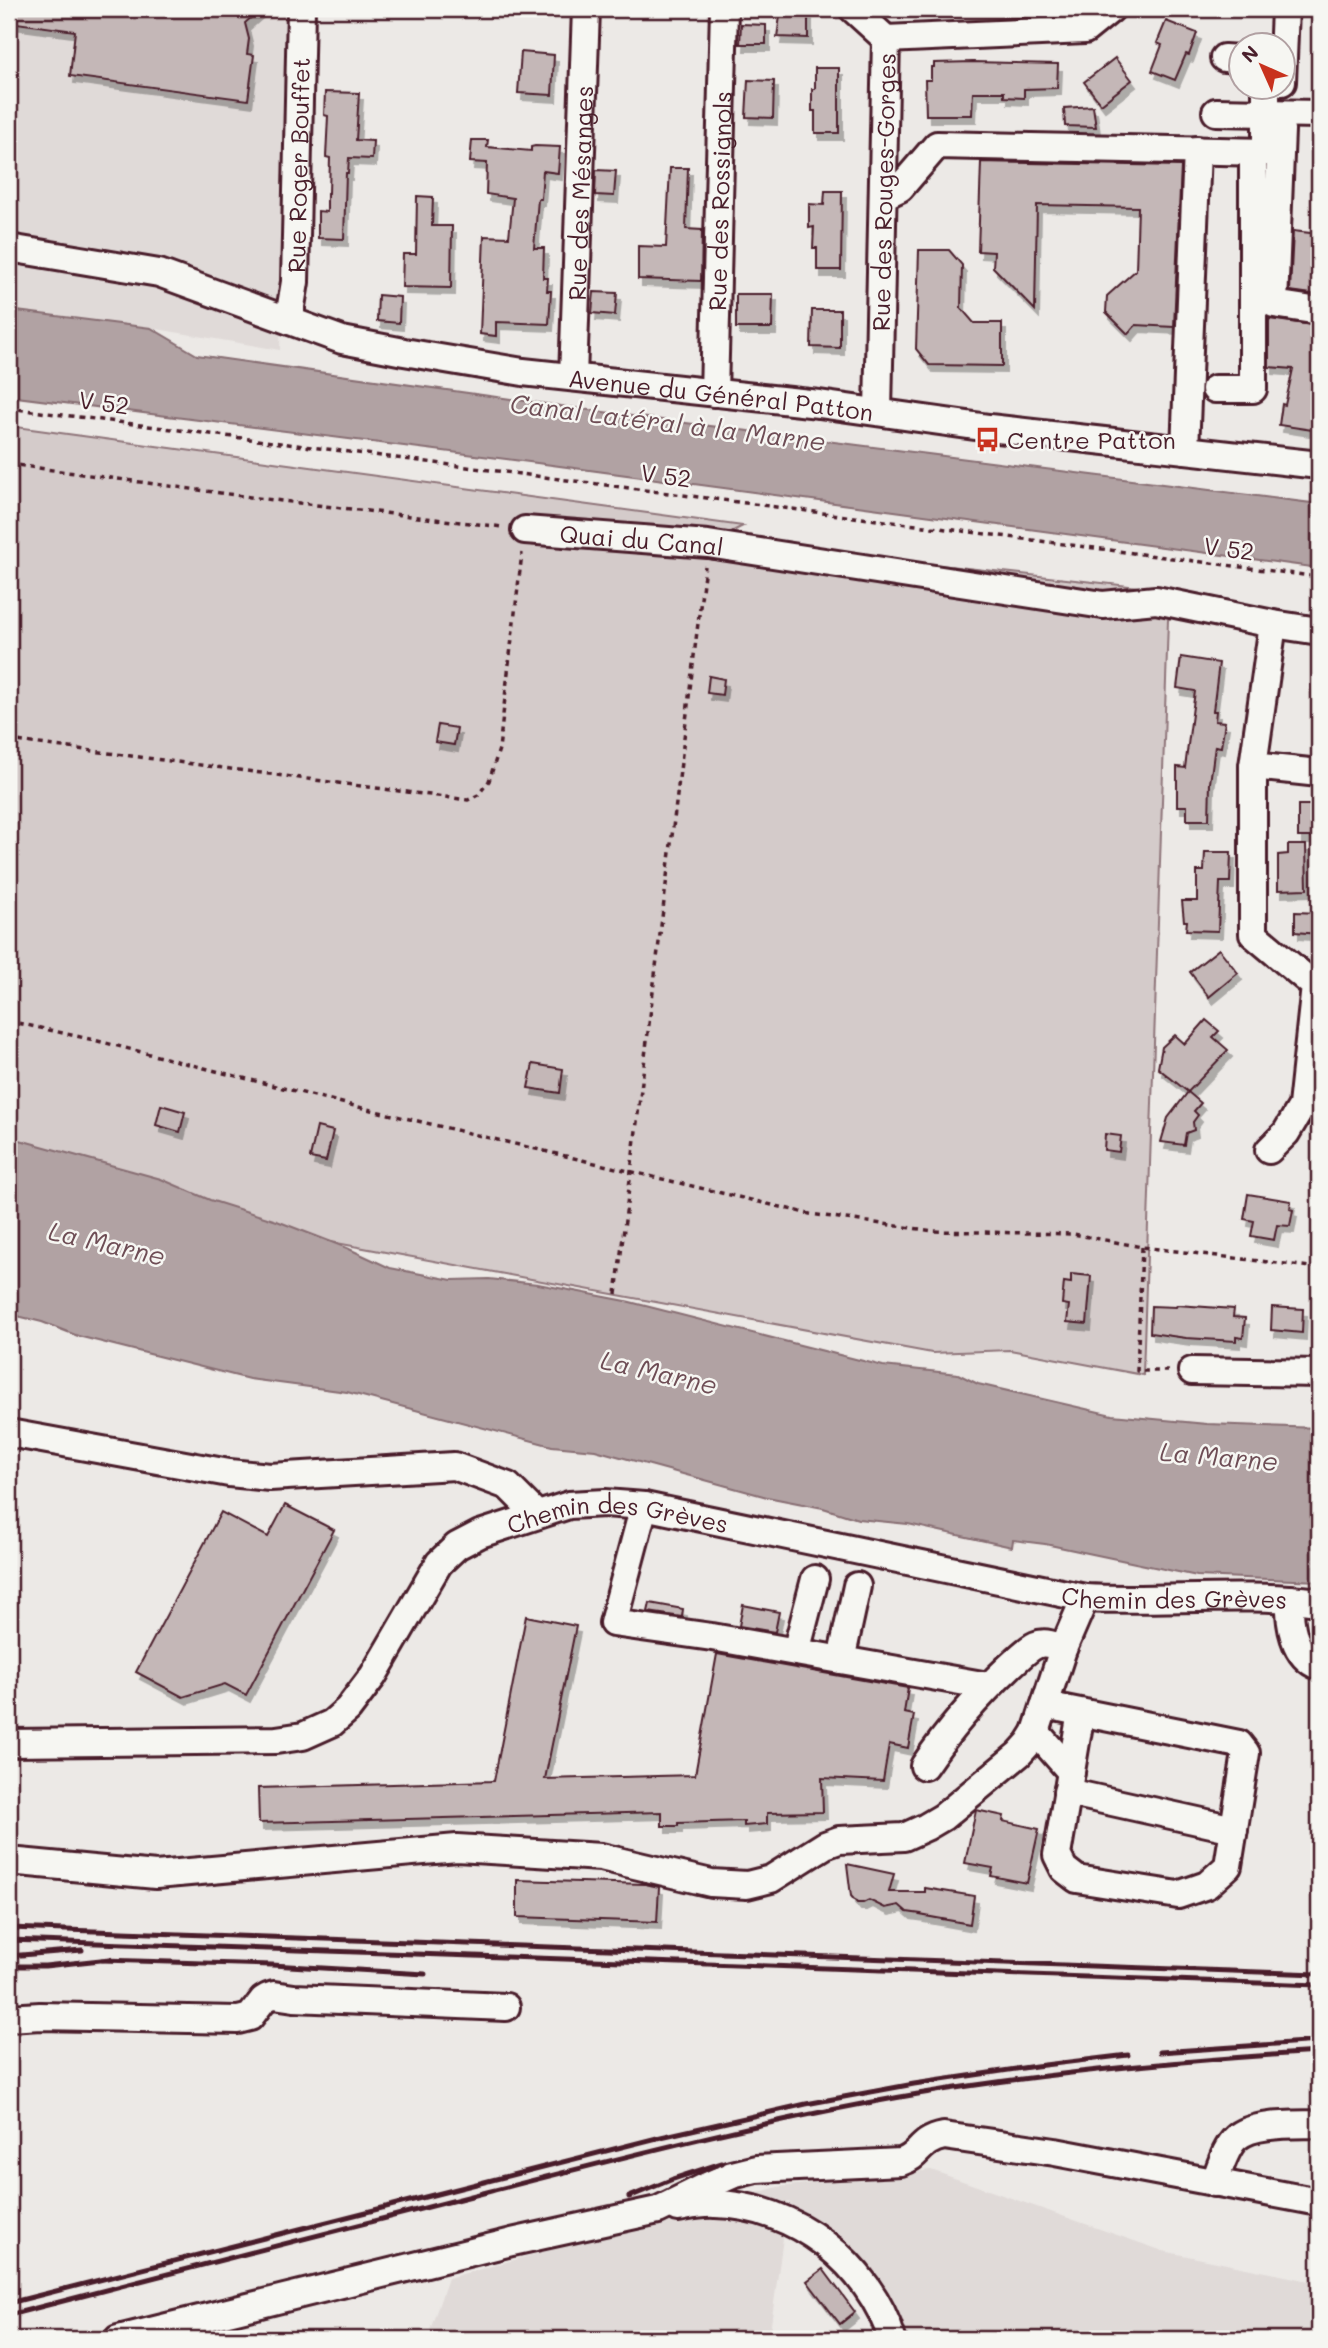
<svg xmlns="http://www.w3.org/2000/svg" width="1328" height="2348" font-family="Mali,sans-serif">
<defs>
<filter id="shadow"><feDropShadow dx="4" dy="7" stdDeviation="0" flood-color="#0004"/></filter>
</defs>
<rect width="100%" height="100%" fill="#ece9e6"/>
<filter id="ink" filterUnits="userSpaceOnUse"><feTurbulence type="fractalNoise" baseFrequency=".0143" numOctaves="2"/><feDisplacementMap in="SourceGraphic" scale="14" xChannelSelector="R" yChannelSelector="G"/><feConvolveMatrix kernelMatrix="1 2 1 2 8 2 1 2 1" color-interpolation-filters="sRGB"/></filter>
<g filter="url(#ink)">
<g fill="#e0dad8">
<path d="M9,9H289L280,350L151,328L9,309Z"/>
<path d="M931,2170L1163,2251L1319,2283V2339H902L897,2322L858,2252L788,2202L769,2339H427L448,2278L778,2187Z"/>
</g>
<path fill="#d4cbca" stroke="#8f757a" stroke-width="2" d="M9,426L743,526L709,543L849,555L1192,593L1168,620L1143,1375L1010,1350L932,1353L277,1232L9,1155Z"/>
<g fill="#b1a2a3" stroke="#886e73" stroke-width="2">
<path d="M9,310L151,328L197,355L639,417L1319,504V568L537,463L9,396Z"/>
<path d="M9,1137L161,1179L210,1200L277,1221L347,1248L390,1268L452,1280L489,1279L538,1284L626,1301L883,1366L958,1374L978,1384L1112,1415L1207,1424L1319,1428V1581L1197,1576L1045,1544L1013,1540L1012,1547L908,1524L858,1519L823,1508L767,1497L595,1450L552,1446L347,1392L249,1379L78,1336L42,1322L9,1314Z"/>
</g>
<g fill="#c4b7b7" stroke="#4a1f2b" stroke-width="2" filter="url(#shadow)">
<path d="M9,9H261L245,23L249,39L247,54L254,55L248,100L70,76L75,31L9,22Z"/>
<path d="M781,9H808V38L777,37Z"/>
<path d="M1166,21L1197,33L1189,55L1186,54L1175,80L1152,71L1162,45L1157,43Z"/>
<path d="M741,24L766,25V44H740Z"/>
<path d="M521,52L554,55L552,95L518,93Z"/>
<path d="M1115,58L1132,80L1101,104L1084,82Z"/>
<path d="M973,62L1058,64L1057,88L1024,89V98L1004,97V92H973L972,115H926L925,80H931V67H934V63Z"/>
<path d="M815,68H839V133H815V111H812V89H815Z"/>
<path d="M748,80L774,81L773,118L746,117Z"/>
<path d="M325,92L359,93L356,140L373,141L372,159L349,158L348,173H346L344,239L318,238V211L327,212V193H329L330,158L326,157L328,116L324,115Z"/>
<path d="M1093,106L1096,127L1065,126L1064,108Z"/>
<path d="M472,140H488L487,147L531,151V147L535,146L560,147L558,173L543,171L541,199H538L534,248H544L543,278H548L547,291H551L549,324L496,322V336L480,334L484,236L509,237L513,198L486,194L487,163L470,162Z"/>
<path d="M981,162L1181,166L1174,327L1136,325L1128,334L1106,312L1107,296L1136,270L1138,207L1037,205L1035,310L993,267L994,252L978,251Z"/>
<path d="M670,168H688L686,229L702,230L701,281L638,279V246L666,247Z"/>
<path d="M596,170L616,171L614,196L595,195Z"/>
<path d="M825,191H842L841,270H817V248H813L814,227L809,228V204L824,205Z"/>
<path d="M417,196L433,197L432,226H452L451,288L402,287L403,254H416Z"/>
<path d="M1293,231L1319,234V295L1290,291Z"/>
<path d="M919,250H949L962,265L961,308L974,323H1002V366L929,365L916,349Z"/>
<path d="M594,292L617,293L615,315L592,313Z"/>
<path d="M736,294H773L772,328H736Z"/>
<path d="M378,295L400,297L399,323L377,321Z"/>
<path d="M812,310H840V348L811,347Z"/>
<path d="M1269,319L1319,326L1314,365L1319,366V431L1279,425L1282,404L1285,405L1293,369L1269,367Z"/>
<path d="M1181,657L1219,663L1213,711H1216L1215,721L1225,722L1221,747L1215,746L1210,783L1209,820H1187V806H1177V767L1185,768L1195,691L1177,688Z"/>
<path d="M709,676L724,679L722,695L707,693Z"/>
<path d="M438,725L457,728L454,745L435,742Z"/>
<rect x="1298" y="805" width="21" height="32"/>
<path d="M1288,845H1306L1307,889L1278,890V855L1288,854Z"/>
<path d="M1205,852H1231L1230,882H1220L1218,931L1186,930L1187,921H1184L1182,901H1197V871H1204Z"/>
<path d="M1295,912L1319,913V934L1295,932Z"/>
<path d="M1219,949L1238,973L1209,997L1190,972Z"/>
<path d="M1206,1020L1219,1031L1213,1037L1228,1050L1188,1092L1158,1068L1162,1047L1175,1035L1185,1044Z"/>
<path d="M533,1064L563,1069L560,1093L528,1088Z"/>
<path d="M1188,1092L1201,1103L1194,1111L1198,1115L1193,1122L1194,1130L1186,1133L1184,1145L1161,1142L1168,1118Z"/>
<path d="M161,1105L185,1112L180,1132L156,1125Z"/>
<path d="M317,1127L333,1131L326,1161L310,1158Z"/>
<path d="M1105,1134L1121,1136L1119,1152L1104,1150Z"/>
<path d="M1248,1194L1291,1201L1290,1209L1293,1210L1290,1226L1277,1225L1274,1240L1251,1236L1254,1221L1244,1219Z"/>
<path d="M1071,1274L1091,1276L1087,1324L1067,1322L1069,1305L1062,1304L1064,1282L1071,1283Z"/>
<path d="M1177,1305L1234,1309L1233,1317L1245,1318L1243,1338L1236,1337V1341L1186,1338L1150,1333L1151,1306L1176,1307Z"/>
<path d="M1272,1307L1303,1309L1302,1333L1271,1330Z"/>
<path d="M285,1505L334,1530L246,1695L225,1684L183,1697L136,1672L221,1512L268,1537Z"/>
<path d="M650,1603L683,1609L682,1617L648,1612Z"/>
<path d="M743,1605L779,1612L775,1632L739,1626Z"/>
<path d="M526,1616L576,1626L545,1779L695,1775L717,1654L908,1688L904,1713L914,1715L908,1748L889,1744L883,1781L822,1778L823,1812L767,1813V1824L744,1826V1821L678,1823V1826H662V1812L259,1823L258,1788L494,1781Z"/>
<path d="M976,1810L1004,1816L1003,1821L1039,1829L1027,1883L991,1876L993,1868L965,1863Z"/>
<path d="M847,1864L894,1874L889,1892H925V1888L974,1896L970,1924L920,1915L921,1914L907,1912L899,1905L885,1908L869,1900L863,1903H857L851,1896Z"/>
<path d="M517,1880L645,1884L659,1887L657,1922L517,1917Z"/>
<path d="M823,2269L855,2312L840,2324L807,2281Z"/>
</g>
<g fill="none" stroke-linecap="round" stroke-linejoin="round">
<defs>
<g id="minor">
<path d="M853,9L886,39"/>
<path d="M1224,58L1240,59"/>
<path d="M1282,82L1285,9"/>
<path d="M1216,112L1319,114"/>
<path d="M1281,130L1274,304L1319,311"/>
<path d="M883,196L900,188L937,145L1266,152V88"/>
<path id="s1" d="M9,248L159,273L342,340L404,352L523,372L819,404L989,428L1319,465"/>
<path id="s2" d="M291,321V306L295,282L301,9"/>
<path id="s3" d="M573,377L586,9"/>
<path d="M1215,389H1253V152"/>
<path id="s4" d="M714,393L724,9"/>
<path id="s5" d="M878,411L886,39L1085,30L1111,9"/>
<path d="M1185,450L1197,150"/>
<path id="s6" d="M525,530L708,544L1103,605L1156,600L1273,624L1319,631"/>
<path d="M1253,766L1319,773"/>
<path d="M1269,1150L1286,1133L1302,1106L1315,986L1253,934V766L1273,624"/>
<path d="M1192,1371L1319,1373"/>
<path d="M9,1433L229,1473L270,1477L454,1466L508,1486L537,1515"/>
<path d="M644,1506L613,1623L712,1637L988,1686"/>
<path d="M1290,1599C1289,1622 1293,1657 1319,1666"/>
<path d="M796,1652L815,1579"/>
<path d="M841,1660L857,1586"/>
<path d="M1045,1705L1239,1744L1246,1753L1228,1866L1207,1885L1178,1895L1077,1879L1064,1869L1057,1855L1081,1712"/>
<path d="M1036,1732L1071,1772"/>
<path id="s7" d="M9,1743L276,1740L303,1736L332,1723L348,1709L373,1676L439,1563L457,1546L480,1534L569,1505L605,1503L644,1506L1085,1598C1163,1602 1242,1592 1319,1602"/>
<path d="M924,1766C949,1729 977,1697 1010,1666C1018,1659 1027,1649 1036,1645C1045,1641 1054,1645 1063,1649"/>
<path d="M1067,1792L1234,1829"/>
<path d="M9,1861L156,1875L457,1848L601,1857L711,1883L747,1885L771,1879L825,1845L839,1840L904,1837L926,1827L943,1817L1019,1754L1029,1743L1036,1732L1063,1649L1085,1598"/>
<path d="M9,2018L40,2016L238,2020L250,2017L263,2000L268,1997L274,1995L294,1998L506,2007"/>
<path d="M1214,2183C1220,2169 1225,2148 1236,2138C1253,2122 1297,2125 1319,2124"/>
<path d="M678,2208C690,2206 703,2203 715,2204C794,2205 870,2264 892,2339"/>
<path d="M118,2339L512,2242L658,2210L707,2186L732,2175L756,2169L901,2162C921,2156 918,2141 944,2136L1055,2152L1319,2202"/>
</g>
</defs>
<use href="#minor" stroke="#4a1f2b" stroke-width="32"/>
<g stroke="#4a1f2b" stroke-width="3.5" stroke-dasharray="5 5" stroke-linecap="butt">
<path d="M9,408L1319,577"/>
<path d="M9,464L257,498L503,527"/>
<path d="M9,740L468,800L478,795L489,781L499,749L522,553"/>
<path d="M9,1021L94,1040L346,1104L810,1214L934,1231L1073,1234L1142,1247L1319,1268"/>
<path d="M1142,1247L1137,1371H1172"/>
<path d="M616,1294L705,566"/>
</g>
<use href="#minor" stroke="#f6f6f2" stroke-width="26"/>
<g stroke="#4a1f2b" stroke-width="5">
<path d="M9,1928L1319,1974"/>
<path d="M9,1940L1319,1985"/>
<path d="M9,1956L82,1950"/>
<path d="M102,1960L272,1965L425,1974"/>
<path d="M9,1966H45L110,1959"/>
<path d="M1160,2052L1319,2041"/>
<path d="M629,2197L673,2179L722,2163"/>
<path d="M9,2303L661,2137L806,2104L914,2084L1036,2066L1128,2055"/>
<path d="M9,2315C170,2273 330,2232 491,2191C632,2155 774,2118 918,2094C1051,2072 1185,2060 1319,2052"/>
</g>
</g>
</g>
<defs>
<symbol id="bus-bare" viewBox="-9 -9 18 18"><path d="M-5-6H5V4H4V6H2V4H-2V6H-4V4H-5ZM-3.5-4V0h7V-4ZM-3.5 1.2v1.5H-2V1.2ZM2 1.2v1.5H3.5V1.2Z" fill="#c8321e" stroke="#f6f6f2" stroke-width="2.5" paint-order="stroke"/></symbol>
</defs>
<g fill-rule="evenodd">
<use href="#bus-bare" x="970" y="422" width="35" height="35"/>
</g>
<g text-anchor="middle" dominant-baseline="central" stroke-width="5" stroke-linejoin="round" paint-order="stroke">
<g font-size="24" fill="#4a1f2b" stroke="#f6f6f2">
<text stroke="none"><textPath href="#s2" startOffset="156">Rue Roger Bouffet</textPath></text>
<text stroke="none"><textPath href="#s5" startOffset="219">Rue des Rouges-Gorges</textPath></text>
<text stroke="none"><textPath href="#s3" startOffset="184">Rue des Mésanges</textPath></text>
<text stroke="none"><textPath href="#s4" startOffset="192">Rue des Rossignols</textPath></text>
<text stroke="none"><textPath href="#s1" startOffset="730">Avenue du Général Patton</textPath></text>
<text transform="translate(104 402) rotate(7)">V 52</text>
<text transform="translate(666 475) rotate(7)">V 52</text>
<text stroke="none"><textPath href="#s6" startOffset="117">Quai du Canal</textPath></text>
<text transform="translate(1229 548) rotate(7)">V 52</text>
<text stroke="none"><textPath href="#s7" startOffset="712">Chemin des Grèves</textPath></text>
<text stroke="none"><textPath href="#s7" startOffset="1279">Chemin des Grèves</textPath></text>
</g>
<g font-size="24" fill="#4a1f2b" stroke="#f6f6f2" text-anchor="start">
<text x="1007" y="439">Centre Patton</text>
</g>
<g font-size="26" font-style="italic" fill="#6e4d55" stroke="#f6f6f2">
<text transform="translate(668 422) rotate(7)">Canal Latéral à la Marne</text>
<text transform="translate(107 1243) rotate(13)">La Marne</text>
<text transform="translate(659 1372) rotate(13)">La Marne</text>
<text transform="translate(1219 1456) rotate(5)">La Marne</text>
</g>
</g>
<rect width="1328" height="2348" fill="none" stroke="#f6f6f2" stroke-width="35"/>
<rect x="18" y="18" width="1293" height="2313" fill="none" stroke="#4a1f2b" stroke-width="2.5" filter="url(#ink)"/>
<g transform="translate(1262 66) rotate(315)"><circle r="33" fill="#f6f6f2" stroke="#b1a0a2" stroke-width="2"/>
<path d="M0-5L12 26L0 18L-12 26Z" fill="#c8321e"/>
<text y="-10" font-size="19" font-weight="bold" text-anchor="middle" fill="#4a1f2b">N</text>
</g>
</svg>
